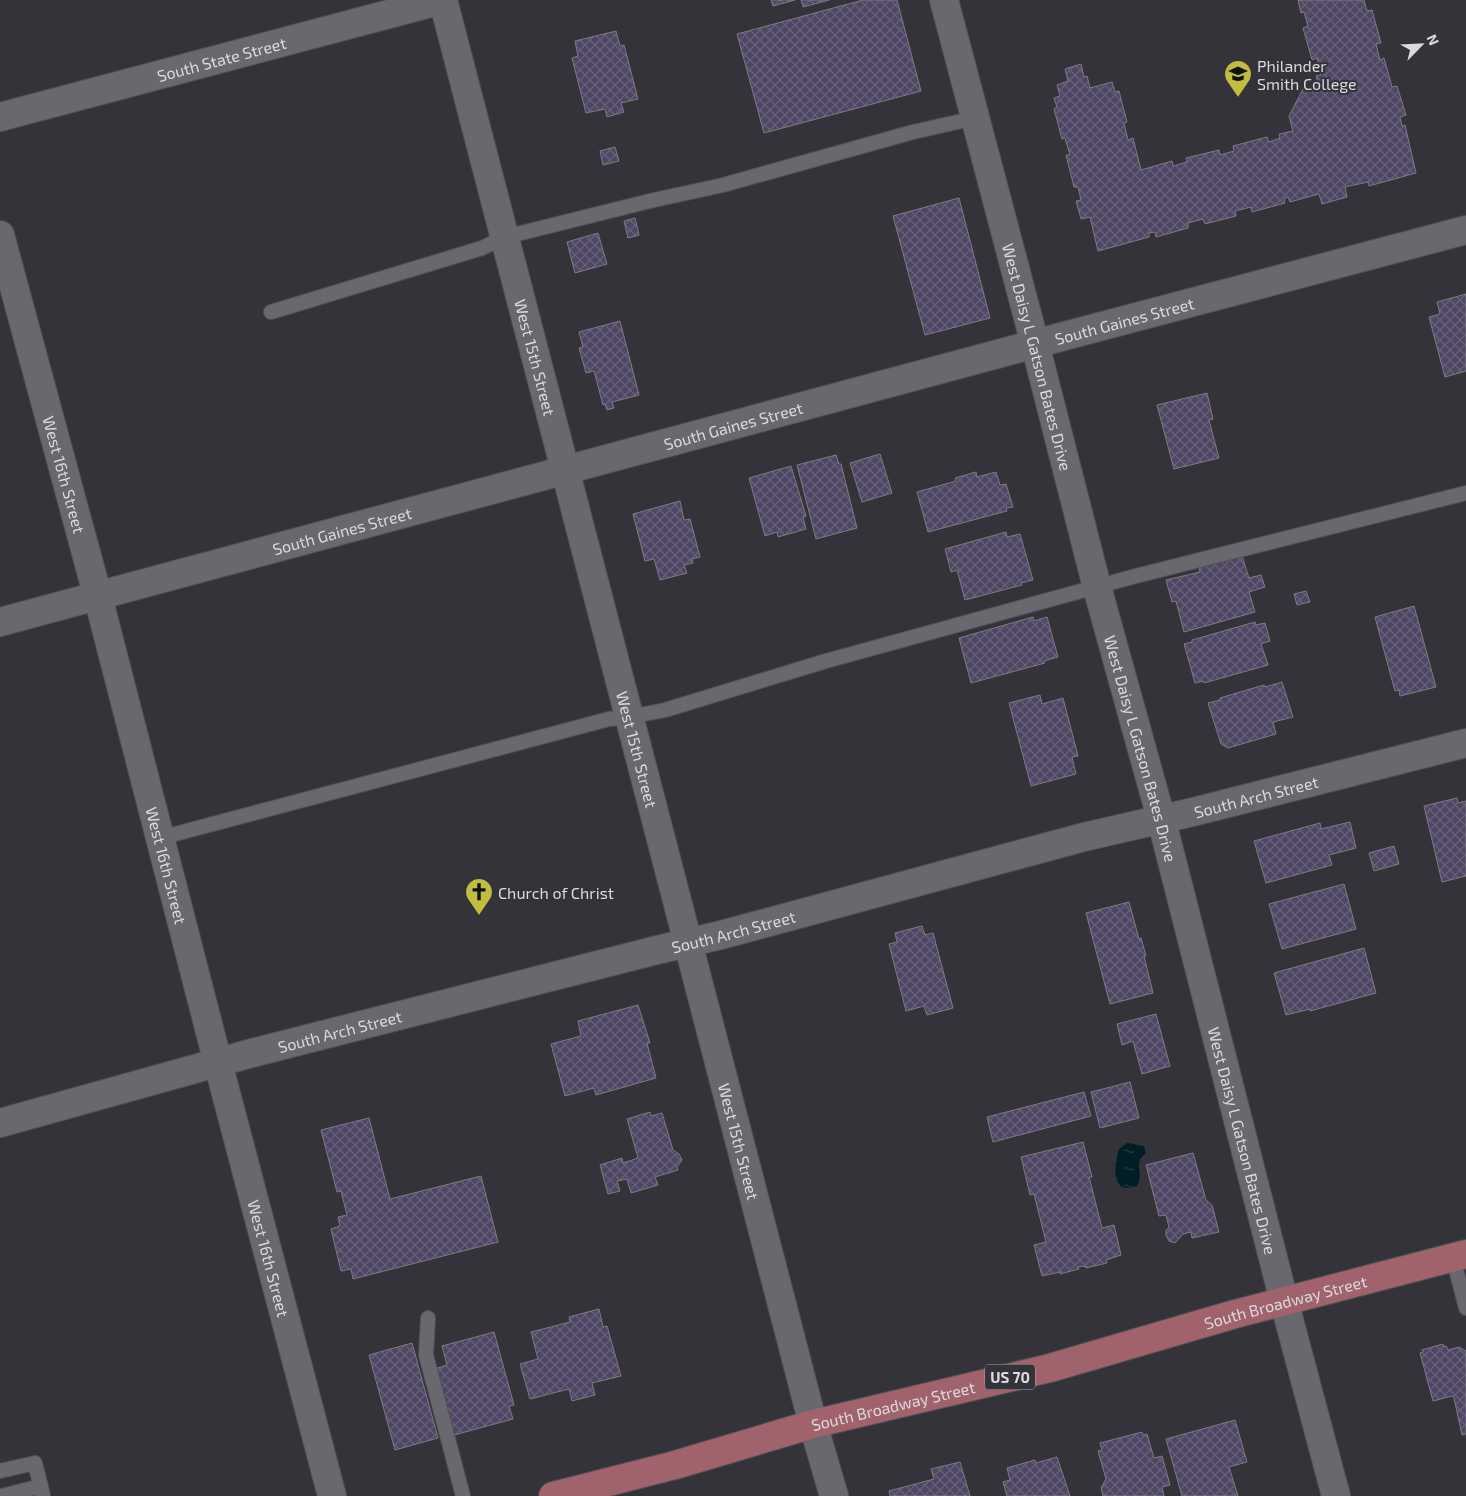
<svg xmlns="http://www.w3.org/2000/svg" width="1466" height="1496" font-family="'Exo 2',sans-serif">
<defs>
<pattern id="water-ripples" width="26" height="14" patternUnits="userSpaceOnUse" patternTransform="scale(1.25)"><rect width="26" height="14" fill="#001e23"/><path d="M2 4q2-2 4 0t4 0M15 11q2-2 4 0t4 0" fill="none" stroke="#253e42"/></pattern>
<pattern id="building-cross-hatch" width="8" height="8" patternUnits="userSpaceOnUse" patternTransform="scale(1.25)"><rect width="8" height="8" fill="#4e4663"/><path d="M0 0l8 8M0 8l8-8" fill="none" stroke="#676079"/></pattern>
</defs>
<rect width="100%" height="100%" fill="#34333a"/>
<path fill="url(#water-ripples)" d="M1127,1143C1133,1143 1138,1146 1144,1146L1146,1153C1132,1164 1145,1172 1137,1186C1110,1196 1114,1165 1119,1149Z"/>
<g fill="url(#building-cross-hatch)" stroke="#7d7b83">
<path d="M771,0H795L773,6Z"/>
<path d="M801,0H829L803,7Z"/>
<path d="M863,0H897L921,91L764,133L737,34Z"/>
<path d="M1298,0H1364L1367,11L1372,10L1381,43L1376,44L1380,60L1384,58L1392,87L1397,86L1406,115L1400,117L1402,126L1405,125L1416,173L1369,186L1368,182L1345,187L1347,197L1322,204L1319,194L1290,202L1288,197L1284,199L1285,203L1252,212L1251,207L1235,211L1236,216L1205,224L1203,219L1188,223V228L1156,237L1155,232L1149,233V237L1098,251L1090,217L1081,219L1076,201L1081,200L1078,187H1074L1066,155H1070L1065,138L1062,139L1054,109L1057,107L1054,98L1060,96L1057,85L1068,81L1065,69L1081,64L1084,77L1087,76L1090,88L1112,82L1115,92L1119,91L1127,122L1124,123L1128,140L1133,138L1141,170L1172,161L1173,166L1187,162L1186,158L1219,150L1220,155L1234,151L1233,146L1267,137L1269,142L1280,138L1279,134L1293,131L1289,116L1303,89L1319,86L1316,76L1321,75L1317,58L1312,60L1303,28L1308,26L1304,12L1301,13Z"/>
<path d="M616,31L620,46L624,45L638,99L621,103L624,112L607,117L605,109L586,113L572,58L578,56L575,41Z"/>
<path d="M615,147L619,161L603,165L600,151Z"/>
<path d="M959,198L990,318L925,335L893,216Z"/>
<path d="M635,218L639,235L628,238L624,221Z"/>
<path d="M598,233L607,264L575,273L567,242Z"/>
<path d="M1466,294V371L1445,377L1429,317L1440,314L1437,302Z"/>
<path d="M620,321L639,395L612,402L614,408L607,410L605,404L603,405L594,371L586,373L579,348L583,347L579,332Z"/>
<path d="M1207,393L1213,419L1209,420L1219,458L1174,469L1157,405Z"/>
<path d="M880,454L892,493L862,502L850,463Z"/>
<path d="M836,455L839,464H841L857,528L816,539L797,465Z"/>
<path d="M791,466L806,516L803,517L806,529L778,537L777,532L765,536L749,478Z"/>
<path d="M976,472L977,477L996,472L1000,485L1006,484L1013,507L1006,508L1007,511L928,532L917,492L956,481L955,478Z"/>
<path d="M680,501L684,520L690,519L700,557L692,559L693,563L684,565L687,573L660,580L654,559L645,561L633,514Z"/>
<path d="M1006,532L1007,537L1020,534L1033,580L1021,583L1022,585L965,600L957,570L951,572L945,549Z"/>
<path d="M1242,556L1249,578L1261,575L1265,587L1249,592L1255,612L1184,632L1176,601L1172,602L1166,580L1200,572L1199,567Z"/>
<path d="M1306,591L1310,602L1297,605L1294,594Z"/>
<path d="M1414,606L1436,687L1400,696L1399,690L1395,691L1375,617Z"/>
<path d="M1033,617L1034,621L1047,617L1058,657L1044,661L1045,663L971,683L959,638Z"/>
<path d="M1255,622L1256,625L1265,623L1270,641L1261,644L1268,665L1204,683L1203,681L1195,683L1184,644L1192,642V640Z"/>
<path d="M1282,682L1293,717L1273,722L1276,734L1228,748L1221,744L1208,703L1220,700V698L1264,685L1265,687Z"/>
<path d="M1040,695L1042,704L1063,698L1078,756L1072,757L1076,774L1031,786L1009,703Z"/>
<path d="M1457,798L1458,803L1466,801V876L1442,882L1424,806Z"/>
<path d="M1350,822L1356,848L1329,855L1332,865L1266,883L1254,841L1320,823L1321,829Z"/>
<path d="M1394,846L1399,864L1374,871L1369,853Z"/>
<path d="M1344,884L1356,929L1282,949L1269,904Z"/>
<path d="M1129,902L1139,939L1141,938L1146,956H1144L1153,993L1110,1004L1086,913Z"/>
<path d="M922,926L925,935L933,933L953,1008L927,1015L924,1006L906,1011L889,944L897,942L895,933Z"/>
<path d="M1364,948L1376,993L1310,1011V1009L1286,1015L1274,973Z"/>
<path d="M638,1005L650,1043H647L656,1078L596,1095L594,1088L565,1096L551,1044L581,1036L578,1021Z"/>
<path d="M1156,1014L1170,1066L1142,1074L1133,1041L1122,1045L1117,1024Z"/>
<path d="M1130,1082L1139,1118L1100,1128L1091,1092Z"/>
<path d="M1084,1092L1091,1116L993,1142L987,1117Z"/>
<path d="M650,1112L651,1116L662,1113L673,1150L679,1154L682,1160L677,1167L678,1170L655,1177L658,1185L631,1193L627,1179L617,1181L620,1191L608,1194L600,1165L622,1158L623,1163L638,1158L627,1119Z"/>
<path d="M369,1118L390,1199L481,1176L498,1242L353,1279L351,1269L341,1271L331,1229L340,1226L338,1217L347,1215L341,1191L337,1192L321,1130Z"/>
<path d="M1083,1142L1092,1177H1089L1102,1228L1114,1225L1121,1255L1106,1260L1107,1263L1086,1268L1085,1266L1078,1267L1079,1269L1060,1274V1272L1042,1276L1034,1245L1046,1242L1034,1194L1030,1195L1021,1157Z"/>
<path d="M1193,1153L1206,1200L1212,1205L1219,1232L1192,1238L1191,1232L1183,1234L1175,1243L1169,1241L1166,1235V1230L1169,1227L1166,1215L1159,1216L1146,1165Z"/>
<path d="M599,1309L603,1327L607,1326L621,1376L592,1383L595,1395L572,1401L569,1389L530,1399L520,1364L538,1359L531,1332L570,1322L569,1317Z"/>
<path d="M494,1332L514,1405L509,1406L513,1419L454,1435L435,1369L447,1365L442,1346Z"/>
<path d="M412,1343L438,1438L395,1450L369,1355Z"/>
<path d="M1443,1344L1444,1347L1446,1346L1448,1350L1459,1347L1466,1351V1434L1462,1435L1454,1398L1452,1396L1433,1401L1420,1353L1423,1352L1422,1350Z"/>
<path d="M1235,1420L1247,1462L1229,1467L1238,1496H1182L1166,1439Z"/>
<path d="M1142,1432L1143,1435L1147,1434L1154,1458L1162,1456L1170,1485L1162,1487L1164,1496H1103L1101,1488L1106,1479L1098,1451L1102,1450L1100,1443Z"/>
<path d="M1057,1457L1070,1496H1007L1003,1482L1010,1480L1007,1468L1035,1460L1036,1463Z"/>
<path d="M960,1462L970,1496H890L889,1491L934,1479L931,1469Z"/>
</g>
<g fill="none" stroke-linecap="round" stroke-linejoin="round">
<defs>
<g id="lane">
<path d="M271,312L482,248L505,237L654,200L723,185L913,132L975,118"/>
<path d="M160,838L609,719L629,717L665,710L826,661L1132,577L1466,493"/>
<path d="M1453,1258L1466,1308"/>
<path d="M428,1318L426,1355L463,1496"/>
<path d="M0,1471L35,1463L43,1496"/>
<path d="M2,1496L41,1486"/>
</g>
<g id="street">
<path id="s1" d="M0,117L442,0"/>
<path id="s2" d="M0,235L98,597L218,1063L332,1496"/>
<path id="s3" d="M0,622L1072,334L1466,230"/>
<path id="s4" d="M0,1123L252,1053L657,950L721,935L1084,837L1193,812L1466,743"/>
</g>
<g id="secondary">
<path id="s5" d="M443,0L813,1424L834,1496"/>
<path id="s6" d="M944,0L1035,344L1097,587L1161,818L1284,1301L1336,1496"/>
</g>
<g id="primary">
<path id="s7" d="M553,1496L675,1465L813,1424L1050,1368L1235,1314L1466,1254"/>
</g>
</defs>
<use href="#lane" stroke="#515056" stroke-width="16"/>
<use href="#street" stroke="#515056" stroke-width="30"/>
<use href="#secondary" stroke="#515056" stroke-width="30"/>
<use href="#primary" stroke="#515056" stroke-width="30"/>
<use href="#lane" stroke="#6a686f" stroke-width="14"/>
<use href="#street" stroke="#6a686f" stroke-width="28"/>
<use href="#secondary" stroke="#6a686f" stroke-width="28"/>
<use href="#primary" stroke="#a0636b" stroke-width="28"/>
</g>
<defs>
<symbol id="university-pin" viewBox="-11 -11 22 30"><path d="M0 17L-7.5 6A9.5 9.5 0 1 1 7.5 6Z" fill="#c1bd40" stroke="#34333a"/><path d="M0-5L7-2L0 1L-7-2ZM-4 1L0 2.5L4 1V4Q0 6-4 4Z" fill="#111"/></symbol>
<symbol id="church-pin" viewBox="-11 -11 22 30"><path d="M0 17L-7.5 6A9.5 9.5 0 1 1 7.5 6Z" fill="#c1bd40" stroke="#34333a"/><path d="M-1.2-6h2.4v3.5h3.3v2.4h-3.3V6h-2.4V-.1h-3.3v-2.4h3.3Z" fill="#111"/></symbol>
</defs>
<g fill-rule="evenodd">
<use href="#university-pin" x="1222" y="58" width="32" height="43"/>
<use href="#church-pin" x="463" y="876" width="32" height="43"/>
</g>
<g text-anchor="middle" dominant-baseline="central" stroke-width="4" stroke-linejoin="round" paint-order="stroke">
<rect fill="#34333a" stroke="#a9a8ad" stroke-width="1" x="985" y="1364.5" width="50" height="25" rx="4"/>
<g font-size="15" font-weight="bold" fill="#dbdade">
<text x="1010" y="1377">US 70</text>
</g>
<g font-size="16" fill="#dbdade" stroke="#34333a">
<text stroke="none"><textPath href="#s1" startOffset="229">South State Street</textPath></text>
<text stroke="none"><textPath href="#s3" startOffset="1164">South Gaines Street</textPath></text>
<text stroke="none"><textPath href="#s5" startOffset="369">West 15th Street</textPath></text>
<text stroke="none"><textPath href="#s6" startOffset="369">West Daisy L Gatson Bates Drive</textPath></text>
<text stroke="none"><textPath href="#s3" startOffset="759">South Gaines Street</textPath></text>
<text stroke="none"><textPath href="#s2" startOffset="248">West 16th Street</textPath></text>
<text stroke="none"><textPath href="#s3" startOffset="354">South Gaines Street</textPath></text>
<text stroke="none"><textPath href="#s5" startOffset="774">West 15th Street</textPath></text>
<text stroke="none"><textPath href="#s6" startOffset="774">West Daisy L Gatson Bates Drive</textPath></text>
<text stroke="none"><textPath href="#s4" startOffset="1298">South Arch Street</textPath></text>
<text stroke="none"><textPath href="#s2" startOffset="652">West 16th Street</textPath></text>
<text stroke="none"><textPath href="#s4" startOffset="758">South Arch Street</textPath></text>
<text stroke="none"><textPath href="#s4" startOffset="352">South Arch Street</textPath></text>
<text stroke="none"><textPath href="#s6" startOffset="1179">West Daisy L Gatson Bates Drive</textPath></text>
<text stroke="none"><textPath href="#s5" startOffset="1179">West 15th Street</textPath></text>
<text stroke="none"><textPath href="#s2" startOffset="1058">West 16th Street</textPath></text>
<text stroke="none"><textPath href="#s7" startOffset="758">South Broadway Street</textPath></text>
<text stroke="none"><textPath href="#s7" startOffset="352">South Broadway Street</textPath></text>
</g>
<g font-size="16" fill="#dbdade" stroke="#34333a" text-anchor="start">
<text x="1257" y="65">Philander<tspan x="1257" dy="18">Smith College</tspan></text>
<text x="498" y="892">Church of Christ</text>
</g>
</g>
<g transform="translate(1421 45) rotate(66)" stroke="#34333a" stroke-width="4" paint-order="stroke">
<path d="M0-4L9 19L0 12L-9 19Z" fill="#dbdade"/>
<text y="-8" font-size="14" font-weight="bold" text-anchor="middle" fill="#dbdade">N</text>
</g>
</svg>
